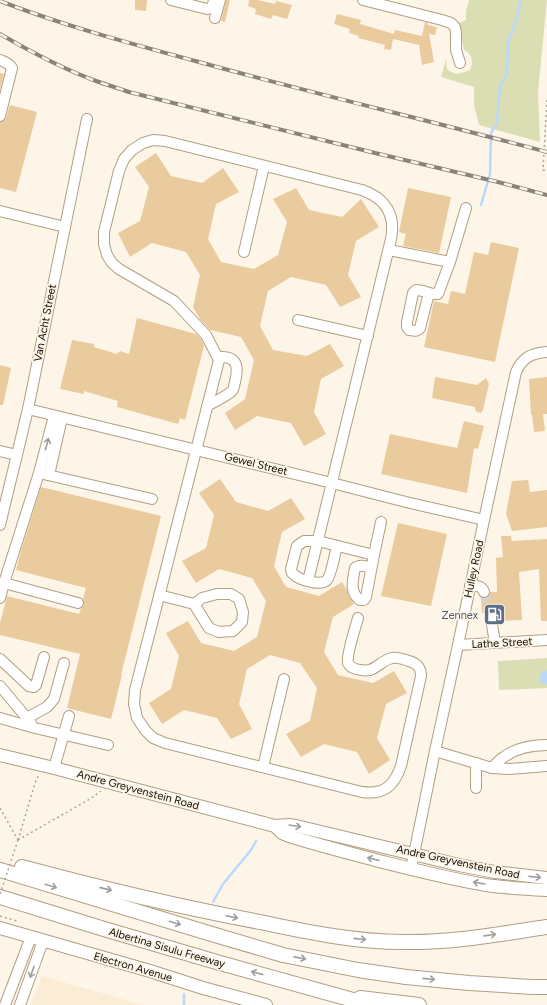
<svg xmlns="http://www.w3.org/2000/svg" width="547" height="1005" font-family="Figtree,sans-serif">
<rect width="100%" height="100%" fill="#fef5e9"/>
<path fill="#fbecd5" d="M42,976L143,1005H31Z"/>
<g fill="#dbddb3">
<path d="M469,0H547L538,92L540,142L479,125L474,105V87L441,77L446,59L447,69C456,76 459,74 470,70C473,62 473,54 464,50L458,24L466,20V11Z"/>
<path d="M547,658V688L499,690L498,661Z"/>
</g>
<path fill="#bad9f9" d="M542,671H547V684H544L543,682H539V675L542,674Z"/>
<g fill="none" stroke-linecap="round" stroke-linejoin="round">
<g stroke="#bad9f9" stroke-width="2.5">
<path d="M481,205L490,174L491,133L497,123L500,86L507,73L508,43L517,18L521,0"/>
<path d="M213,902L223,884L251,850L256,841"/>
<path d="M184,1005V994"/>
</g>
</g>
<g fill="#eacb9d">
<path d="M135,0H147L146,11L135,10Z"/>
<path d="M226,0H230L225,22L221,21Z"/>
<path d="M249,0H258L275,4L276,1L292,5L287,19L273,15L271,19L255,14L256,9L248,6Z"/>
<path d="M337,14L361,20L360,24L394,34L395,30L422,36L425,22L427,23L428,25L437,27L435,35L429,34L434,62L422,65L419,45L393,39L391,50L384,49L385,45L358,38L359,36L349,33L350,29L334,24Z"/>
<path d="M0,73L4,74L0,89Z"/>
<path d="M10,105L37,112L16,192L0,188V122L4,121L6,118Z"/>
<path d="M156,153L171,176L202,183L223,168L239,192L216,204L208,239L221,262L254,269L278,255L287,222L273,199L296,188L309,210L342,217L361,199L379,227L356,241L348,275L361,297L340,307L326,285L291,277L268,291L260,326L273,350L307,356L330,344L344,366L321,379L314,412L326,434L304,446L291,423L257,416L235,430L225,413L245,399L254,360L241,337L210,330L200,319L193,307L200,275L186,252L152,243L130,257L118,233L140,221L149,187L135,167Z"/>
<path d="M408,188L451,197L439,253L403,246L406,234L399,232Z"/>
<path d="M491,242L519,248L495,362L424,347L434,301L448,304L451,291L465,294L474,252L488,255Z"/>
<path d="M137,318L196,334L201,339L204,346L185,420L180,418L178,424L117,407L118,401L84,391V394L60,389L72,340L94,344V347L117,354L120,351L129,354Z"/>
<path d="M0,365L11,368L3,405H0Z"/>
<path d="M435,377L477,385L486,378L489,384L483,410L481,413L477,412L475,410V407L432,398Z"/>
<path d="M547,377V414H543L545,431L534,432L532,415H531L529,379Z"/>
<path d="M464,421L484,426L478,449L474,448L467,493L381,474L390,434L457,448Z"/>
<path d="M220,479L236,502L268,511L291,498L305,519L282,532L274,566L286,587L319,596L342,582L347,590L349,597L354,604L333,617L324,652L338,675L373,683L394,671L407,693L386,704L377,738L390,760L369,774L357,752L324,744L301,757L286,734L310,721L317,688L300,663L270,655L247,669L239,704L252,729L231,739L217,718L184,710L162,724L149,703L171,689L179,656L166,633L188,621L201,643L234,651L257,637L266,601L252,578L219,569L196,583L182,561L206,548L214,515L199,493Z"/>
<path d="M528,480L530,492L547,490V527L512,531L506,514L512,481Z"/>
<path d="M41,487L161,516L121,675H122L111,719L67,708L80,654L0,635V623L7,596L79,614L81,609L84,605V602L83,599L86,588L16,570L21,551Z"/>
<path d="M398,523L447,534L431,606L381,596Z"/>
<path d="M501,536H511L512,541L547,539V621H541L539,569L519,572L522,620L499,621V613H497L495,609L492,607L486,608L484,610V613H482L481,598H487L489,596L490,592H497L496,558L503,557Z"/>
</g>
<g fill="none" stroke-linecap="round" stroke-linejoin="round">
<path stroke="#dad2c6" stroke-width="10" stroke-dasharray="10 5" stroke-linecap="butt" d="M484,592L490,613"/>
<defs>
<g id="minor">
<path d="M171,0L207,9C212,8 213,5 214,0"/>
<path d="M363,0L442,20L451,23L455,27L456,33V50L460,63"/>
<path d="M215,18L220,0"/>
<path d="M0,60C5,62 9,63 12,68L0,116"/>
<path d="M0,211L65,227"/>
<path d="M389,250L450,262"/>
<path d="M244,252L264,166"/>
<path d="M429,293L420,328C417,332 414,331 409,330L407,327V322L413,293L416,290C424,290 431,295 438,294L450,262L466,208"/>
<path d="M298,320L368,336"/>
<path d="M219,360L206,335L174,301L119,269L112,263L107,255L104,244V232L119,171L124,159L132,150L143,143L153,140L165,141L362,190C385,198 396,214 391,239L308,581"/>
<path d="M207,406C214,402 227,396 232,391C234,389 234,385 235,382C238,370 239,357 222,357L219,360C192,470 163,580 135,690L134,704L137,718L145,730L153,738L165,743L362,792C384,795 394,786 401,766L421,676C421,669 419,665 412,662C406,660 398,657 392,658C383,660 378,667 370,670C364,671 351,670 348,663C346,655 356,626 358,618"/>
<path d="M28,409L332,483L406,502L484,520"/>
<path d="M0,451L17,455"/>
<path d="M39,473L152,499"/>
<path d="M49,475L62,418"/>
<path d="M0,525L28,409L87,119"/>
<path d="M337,546C335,553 331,576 327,580C323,584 317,583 312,582C305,581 297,578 292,573L291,569L297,546L304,541H318L374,555"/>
<path d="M371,568C365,566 360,564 355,568C353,579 349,593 360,600H364L366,597L374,555L381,522"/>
<path d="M4,583L78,603"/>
<path d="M470,586C476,586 482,585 484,592"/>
<path d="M159,595L194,604L209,628L219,632L233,631L242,622L243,612L239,599L231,594H217L202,598L194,604"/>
<path d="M0,598L4,583L39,473L54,416"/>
<path d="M490,613L495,643"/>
<path d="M458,645L547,640"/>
<path d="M0,659L29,686L34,687L36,685L44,657"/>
<path d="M0,686L31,723"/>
<path d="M0,718L35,728L108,745"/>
<path d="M27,718L47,707L54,699L64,663"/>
<path d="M435,751L492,768C496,764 499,760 504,757C516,748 532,745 547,745"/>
<path d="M476,763V788"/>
<path d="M263,767L284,679"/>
<path d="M54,768L69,716"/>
<path d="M492,768L509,769L547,766"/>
<path d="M411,869L435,751L458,645L484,520L516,372C522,358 531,353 547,352"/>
<path d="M5,1005L31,937"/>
<path d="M20,1005L43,941"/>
</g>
<g id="major">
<path d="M0,755L54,768L275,826L289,825L296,826L459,865L495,872L547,878"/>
<path d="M275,826L282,833L289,836C318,845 349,853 379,861C415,870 450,879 486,885C507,888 527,889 547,890"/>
<path d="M0,928L150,971L203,988L266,1005"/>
</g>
<g id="highway">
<path d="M22,867C100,888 180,907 260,922C307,932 355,942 403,942C452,943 499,934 547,927"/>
<path d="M0,870L215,935L283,955L358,970L406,977L469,983L532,987H547"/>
<path d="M0,897L104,929L220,963L371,1005"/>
<path d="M360,998L419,1005"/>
</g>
</defs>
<use href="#minor" stroke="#b29e80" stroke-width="12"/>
<use href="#major" stroke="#b29e80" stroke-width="14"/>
<use href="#highway" stroke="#b29e80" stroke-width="16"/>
<g stroke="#aba499" stroke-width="1.5" stroke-dasharray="2 3" stroke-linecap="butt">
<path d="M547,100L543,170L547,171"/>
<path d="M0,808L18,840"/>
<path d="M18,840L90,799L101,791"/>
<path d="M18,840L36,780L39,775"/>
<path d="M0,916L17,921L16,922"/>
</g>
<use href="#minor" stroke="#fff" stroke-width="10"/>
<use href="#major" stroke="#fff" stroke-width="12"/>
<use href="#highway" stroke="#fff" stroke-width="14"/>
<defs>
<g id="rail">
<path d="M0,1C65,26 132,44 199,62C315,94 431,121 547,152"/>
<path d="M0,34C31,52 63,69 96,81C107,85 118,88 129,92L375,153L498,182L547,195"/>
</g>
</defs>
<use href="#rail" stroke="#8b8379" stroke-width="4"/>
<use href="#rail" stroke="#fef5e9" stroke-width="2.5" stroke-dasharray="8" stroke-linecap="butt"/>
<path stroke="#aba499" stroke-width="1.5" stroke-dasharray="2 3" stroke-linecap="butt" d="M0,894L18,840"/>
</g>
<defs><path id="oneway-shaft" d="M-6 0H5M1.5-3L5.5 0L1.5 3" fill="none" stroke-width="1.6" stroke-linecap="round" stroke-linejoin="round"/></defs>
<g stroke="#a09d9a">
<use href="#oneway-shaft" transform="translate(47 444) rotate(-75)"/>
<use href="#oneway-shaft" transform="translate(295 826) rotate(9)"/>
<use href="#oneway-shaft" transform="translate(373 859) rotate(-166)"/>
<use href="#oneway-shaft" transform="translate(535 877) rotate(6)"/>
<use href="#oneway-shaft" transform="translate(479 883) rotate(-170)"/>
<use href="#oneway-shaft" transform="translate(51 886) rotate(17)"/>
<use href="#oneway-shaft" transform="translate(106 889) rotate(13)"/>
<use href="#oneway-shaft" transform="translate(232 917) rotate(12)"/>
<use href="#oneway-shaft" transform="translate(175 923) rotate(17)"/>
<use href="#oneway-shaft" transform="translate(490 935) rotate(-8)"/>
<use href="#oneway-shaft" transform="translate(360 939) rotate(6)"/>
<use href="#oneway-shaft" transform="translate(300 958) rotate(11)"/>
<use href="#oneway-shaft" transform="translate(32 972) rotate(110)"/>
<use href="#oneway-shaft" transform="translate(257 973) rotate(-165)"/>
<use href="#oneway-shaft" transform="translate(429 979) rotate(6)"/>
</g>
<defs>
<symbol id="fuel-square" viewBox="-11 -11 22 22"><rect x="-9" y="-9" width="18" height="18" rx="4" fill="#5c6f8a" stroke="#fef5e9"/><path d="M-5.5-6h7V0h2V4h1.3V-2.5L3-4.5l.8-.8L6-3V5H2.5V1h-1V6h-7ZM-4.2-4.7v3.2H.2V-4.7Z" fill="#fff"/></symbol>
</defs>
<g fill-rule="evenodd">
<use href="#fuel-square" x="482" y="602" width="25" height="25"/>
</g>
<g text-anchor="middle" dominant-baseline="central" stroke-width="3.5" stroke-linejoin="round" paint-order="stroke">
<g font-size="11" fill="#110b02" stroke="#fef5e9">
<text transform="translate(45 323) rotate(-79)">Van Acht Street</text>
<text transform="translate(256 464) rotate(14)">Gewel Street</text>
<text transform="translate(474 569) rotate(-78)">Hulley Road</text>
<text transform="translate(502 643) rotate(-3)">Lathe Street</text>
<text transform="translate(138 790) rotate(15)">Andre Greyvenstein Road</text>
<text transform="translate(458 862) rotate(12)">Andre Greyvenstein Road</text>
<text transform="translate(167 948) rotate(16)">Albertina Sisulu Freeway</text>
<text transform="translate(133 967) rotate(16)">Electron Avenue</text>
</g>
<g font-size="11" fill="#4e5e75" stroke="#fef5e9" text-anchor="end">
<text x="478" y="615">Zennex</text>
</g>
</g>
</svg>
